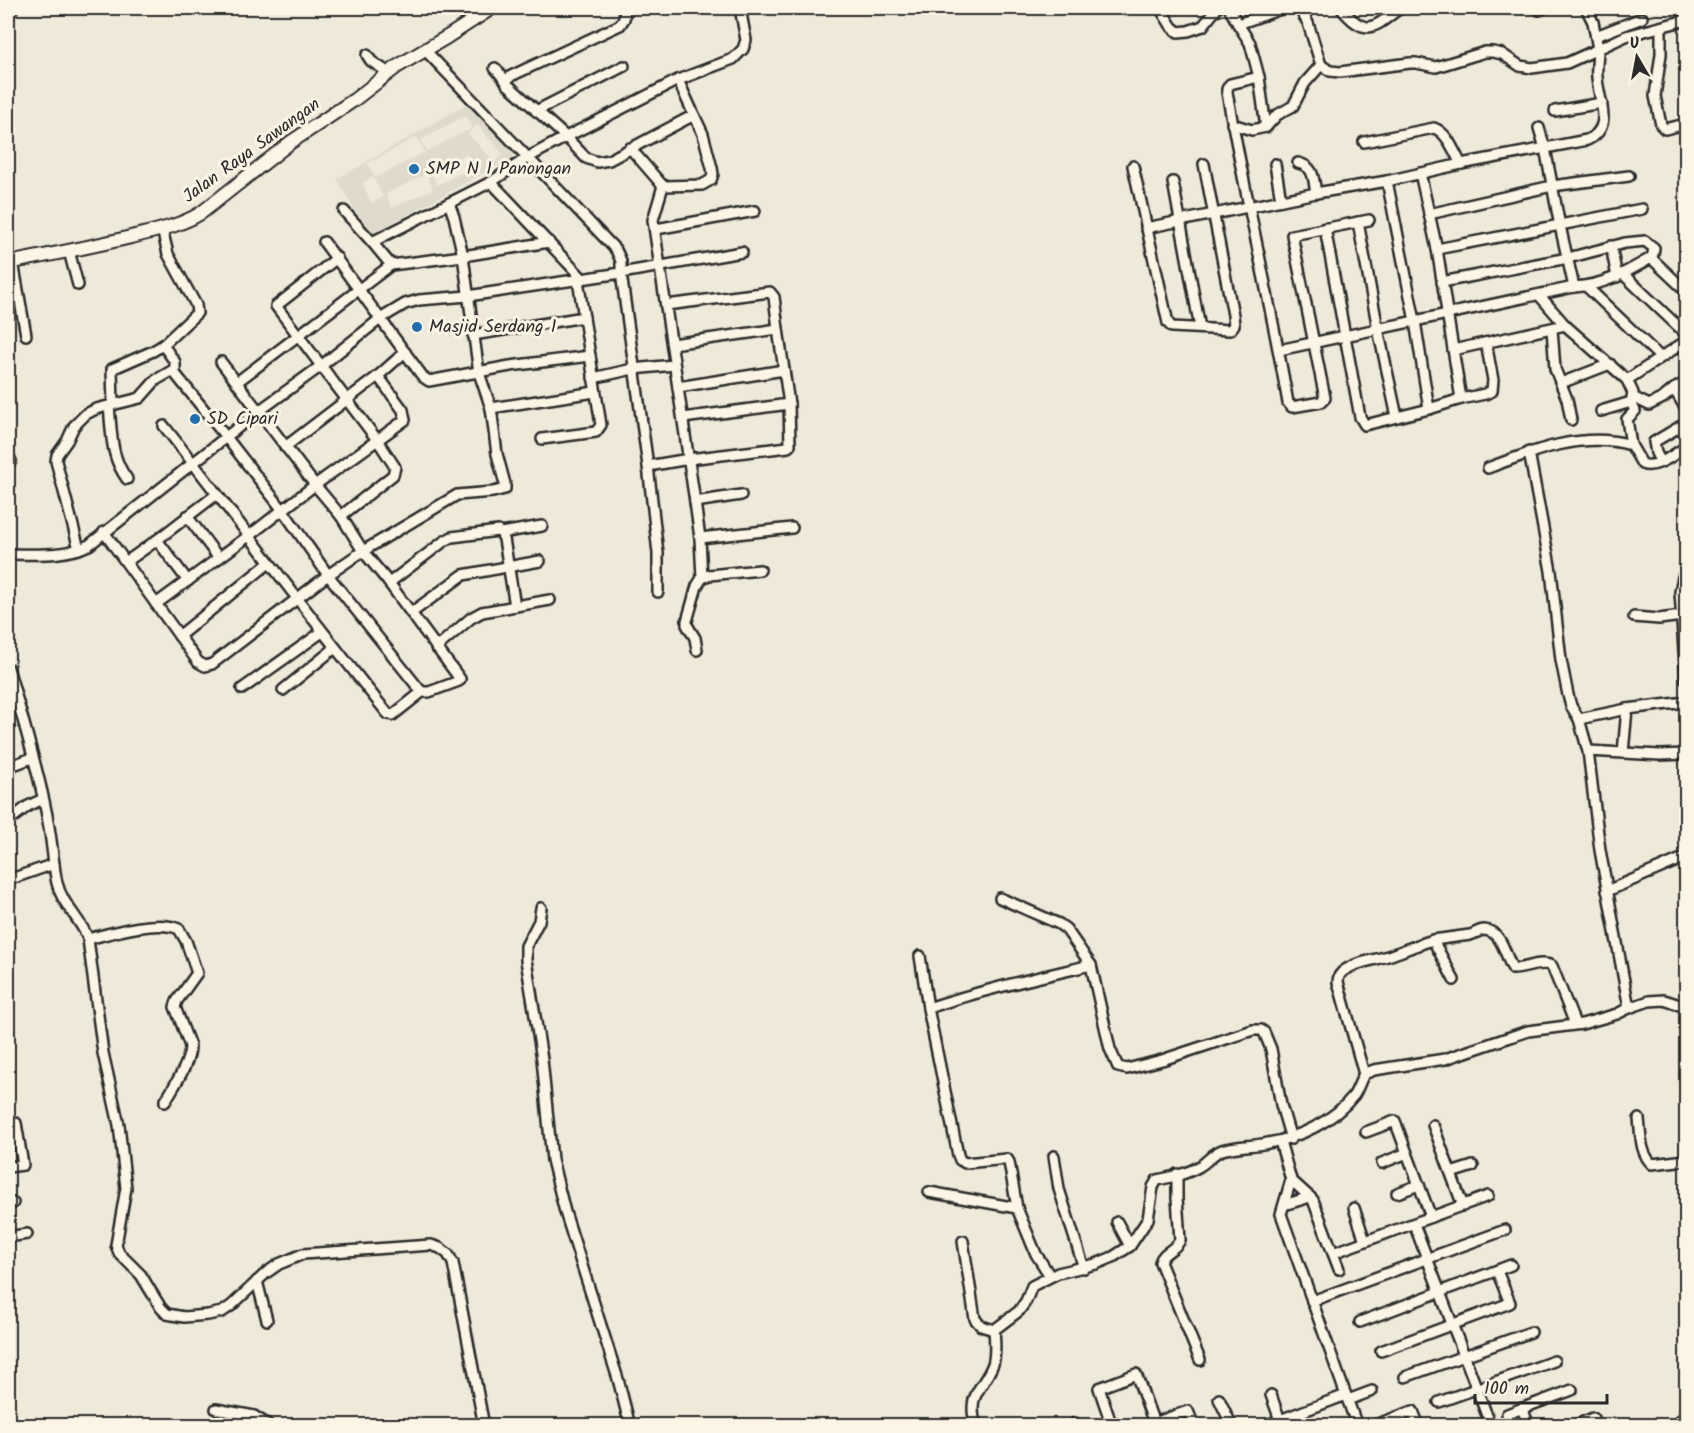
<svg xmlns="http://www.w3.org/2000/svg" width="1694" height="1433" font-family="Kalam,sans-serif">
<rect width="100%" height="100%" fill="#efe9da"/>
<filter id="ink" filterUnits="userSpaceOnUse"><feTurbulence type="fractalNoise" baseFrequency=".0167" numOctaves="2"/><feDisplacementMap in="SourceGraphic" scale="12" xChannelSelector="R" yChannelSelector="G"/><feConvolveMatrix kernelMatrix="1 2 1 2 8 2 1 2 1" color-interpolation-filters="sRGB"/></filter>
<g filter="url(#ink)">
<path fill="#e0dacc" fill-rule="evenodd" d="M472,101L514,156L369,236L337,179ZM465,116L472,128L427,151L421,140ZM477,125L503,154L495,162L468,134ZM417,137L425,152L375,178L368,163ZM467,154L474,167L437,185L430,172ZM427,174L433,189L392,208L386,194ZM373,177L383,197L372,203L362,183Z"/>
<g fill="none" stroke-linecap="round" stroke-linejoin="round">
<defs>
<g id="minor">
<path d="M625,8L624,19L620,25L511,76L506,81L507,84L566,137L586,158L597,162L609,160L694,115L678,80"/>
<path d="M1160,8L1172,27L1178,32L1188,31L1203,26L1217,8"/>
<path d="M1229,8L1238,24"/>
<path d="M1299,8L1308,23L1321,65L1330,71L1340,72L1410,63H1416L1436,67L1485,52H1493L1502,54L1520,66L1532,68L1567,63L1598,49L1593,22L1586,8"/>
<path d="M1341,8C1366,38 1374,28 1400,8"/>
<path d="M8,10L13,8"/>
<path d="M1539,10L1544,8"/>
<path d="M1661,27V54L1655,96L1661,125L1665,129L1686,124"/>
<path d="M1596,36L1642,18"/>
<path d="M425,50L616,250L621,261V273L648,466L689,459L788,447L790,445L789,404L778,329L672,344"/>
<path d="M367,55L371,61L389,73"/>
<path d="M495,68L506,81"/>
<path d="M1259,77L1230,84L1227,89V92C1245,196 1270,299 1288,403L1292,407L1321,402L1325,398L1292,235L1369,220"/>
<path d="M536,111L624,66"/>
<path d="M1555,111L1602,103"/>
<path d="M1232,124L1252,130L1266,127L1277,115L1293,106L1305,83L1321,65"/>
<path d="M1266,127L1259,77L1250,43L1238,24L1284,8"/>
<path d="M1539,128L1545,148L1560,226L1574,287"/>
<path d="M1364,142L1434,128C1448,133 1454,152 1461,164"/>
<path d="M630,148L663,186L702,185L711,180L713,174L712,168L703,134L694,115"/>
<path d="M1298,163C1315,167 1313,178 1316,193"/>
<path d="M1275,164L1281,200"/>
<path d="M1133,166L1168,323L1172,327L1230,330L1234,325L1233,315L1204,164"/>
<path d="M1420,173L1437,249L1461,399"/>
<path d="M1387,181L1415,321L1429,409"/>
<path d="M491,182L583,279"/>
<path d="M1173,182L1200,328"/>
<path d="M663,186L653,220L695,502L700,538L702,578L709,575L760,570"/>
<path d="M344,211L372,242L391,265"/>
<path d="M1429,214L1552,186L1629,176"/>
<path d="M1358,222L1378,329L1397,417"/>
<path d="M1146,228L1316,193L1387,181L1461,164L1587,140C1615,128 1598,100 1597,77C1596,68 1598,58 1598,49L1626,36L1686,20"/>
<path d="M1325,228L1360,417L1365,425L1429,409L1461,399L1485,394L1492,391L1493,380L1486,343"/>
<path d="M656,229L755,211"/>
<path d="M324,242L423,377L429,381L510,366L590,356"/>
<path d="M372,242L491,182L527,158L566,137L678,80L733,59L743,49L746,40L740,8"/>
<path d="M1611,246L1617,277"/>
<path d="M1437,249L1642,209"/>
<path d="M69,251L78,285"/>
<path d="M337,258L276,306L378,441L395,467L393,475L341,516"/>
<path d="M1651,258L1686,291"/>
<path d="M13,262L26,335"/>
<path d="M1624,275L1686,334"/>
<path d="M1586,286L1660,357"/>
<path d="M1539,295L1565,325L1627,380L1633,393L1631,402L1601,411"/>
<path d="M666,305L770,292L774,297L778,329"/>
<path d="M1552,329L1555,369L1567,399L1571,420"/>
<path d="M473,335L584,317"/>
<path d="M1279,350L1574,287C1605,285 1625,273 1651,258L1653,254L1654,248L1645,241L1625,243L1568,258L1442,282"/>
<path d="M1453,350L1565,325"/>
<path d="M173,371L226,437L282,509L328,575L420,690L422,692"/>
<path d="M593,378L633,369L674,365"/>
<path d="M1627,380L1686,341"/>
<path d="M237,382L391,265L463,256L549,242"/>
<path d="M1686,382L1674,389L1686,409"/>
<path d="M1561,383L1610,364"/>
<path d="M678,387L784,370"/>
<path d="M1633,397L1649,405L1663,398L1674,389"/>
<path d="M113,405L112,369L153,351L163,345"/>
<path d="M109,406C112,433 110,456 127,479"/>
<path d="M491,408L595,392"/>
<path d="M683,418L789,404"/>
<path d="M164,426C239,521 311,619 388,714L393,715L422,692H429L459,681L460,679L389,583L363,551L341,516L315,485L405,420L403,410L378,376"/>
<path d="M542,439L596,432L601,425L578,280"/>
<path d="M1631,445L1627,419L1635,411L1631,402"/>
<path d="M285,447L378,376L405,352"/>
<path d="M1529,452L1551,571L1561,660L1568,695L1571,706L1579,719L1588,751L1600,850L1629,1008"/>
<path d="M8,455L11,461L8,464"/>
<path d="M1661,462L1656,453L1654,442L1686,423"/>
<path d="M648,466L658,553V592"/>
<path d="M1488,468C1532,451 1583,431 1631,445L1642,464C1656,470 1674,454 1686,447"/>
<path d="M695,502L741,495"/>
<path d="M187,516L218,557"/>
<path d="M104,532L198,662L205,666L212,664L328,575L363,551L457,495L493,492L505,489V484L497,454L491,408L479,373L463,256L454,217L449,203"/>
<path d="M501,533L542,526"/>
<path d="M700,538L792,528"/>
<path d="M157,540L188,581"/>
<path d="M79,549L56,461L57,455L67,441L74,426L86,414L96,409L140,398L156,380L175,369V362L163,345L197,313L196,305L168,254L162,229"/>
<path d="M8,554C35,554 63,557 89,545L259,411L321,366L380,319L405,304L419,300L468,296L621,273L742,252"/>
<path d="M126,562L157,540L217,494"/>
<path d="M1686,574L1683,577L1680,592L1686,680"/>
<path d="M389,583L443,542L452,537L460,536L498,531L501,533L504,539L515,606"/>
<path d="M156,604L250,535L315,485L221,362"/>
<path d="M411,613L463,575L540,561"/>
<path d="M1634,617L1659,619L1682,616"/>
<path d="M179,636L269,563"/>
<path d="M436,648L471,618L482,612L550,600"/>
<path d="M697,650L695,638L687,625V621L697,586L702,578"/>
<path d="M8,668C21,712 34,756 44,801C48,819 51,838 53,856C54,865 55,874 57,883C62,905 81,919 88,939L103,1053L119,1125L126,1188L116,1245L119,1253L141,1275L161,1308L167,1314L184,1317L208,1315L222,1312L231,1306L266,1273L279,1264L303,1254L431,1245L440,1248L448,1254L453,1263L484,1426"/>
<path d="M242,689L322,632"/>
<path d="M283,690L335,648"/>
<path d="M1579,719L1627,709L1686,702"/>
<path d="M1588,751L1660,755L1686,754"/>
<path d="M1623,753L1627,709"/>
<path d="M8,767L32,758"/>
<path d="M15,816L28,806L43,799"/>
<path d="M8,880L54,864"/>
<path d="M1607,891L1686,857"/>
<path d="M1000,898L1059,924L1066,929L1091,965L1110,1049L1118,1067L1127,1069L1162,1060L1253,1030H1261L1264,1032L1271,1049L1281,1105L1291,1139"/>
<path d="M541,908L539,921L526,946V960L542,1059L552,1160L565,1212L618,1379L630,1426"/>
<path d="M88,939C111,933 157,919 179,929L186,941L197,973L177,1001L175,1007L190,1046C190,1064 173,1087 165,1102"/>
<path d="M1433,940L1470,935C1475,934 1479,930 1484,930C1503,931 1505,957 1513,969C1525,969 1542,960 1552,966L1575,1024"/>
<path d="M920,956L928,1008L958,1155L960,1160L965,1163L1007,1159L1009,1162L1017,1208"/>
<path d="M928,1008C982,990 1036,978 1091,965"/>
<path d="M1364,1074L1338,982C1338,976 1340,973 1345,970C1358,961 1377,960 1391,955C1405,950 1419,944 1433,940L1454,980"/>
<path d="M1639,1119C1641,1135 1640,1153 1652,1164L1686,1160"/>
<path d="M1433,1125L1463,1206"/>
<path d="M1366,1132L1395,1121L1431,1217"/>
<path d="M1280,1141L1291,1180L1313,1200L1339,1269"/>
<path d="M1054,1156L1059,1189L1084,1268"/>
<path d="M1382,1163L1407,1153"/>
<path d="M8,1167L23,1165L16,1123"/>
<path d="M1451,1173L1473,1166"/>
<path d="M1177,1174V1198L1180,1240C1176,1250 1163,1251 1160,1262L1200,1360"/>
<path d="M1291,1180L1281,1214L1357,1426"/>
<path d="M929,1192L1017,1208L1036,1254L1050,1276"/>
<path d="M1397,1193L1419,1185"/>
<path d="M8,1204L13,1203"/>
<path d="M1284,1205L1310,1197"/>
<path d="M1354,1208L1365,1241"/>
<path d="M1117,1222L1130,1246"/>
<path d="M1414,1224L1491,1426"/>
<path d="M8,1237L27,1234"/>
<path d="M963,1241L975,1319L981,1326L994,1330"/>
<path d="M1333,1253L1488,1196"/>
<path d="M257,1281L267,1320"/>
<path d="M1312,1301L1505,1230"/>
<path d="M1360,1322L1511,1265"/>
<path d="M1381,1351L1510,1303L1497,1271"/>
<path d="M1405,1377L1531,1332"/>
<path d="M1271,1395L1280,1420"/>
<path d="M1219,1399L1232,1426"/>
<path d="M1348,1400L1372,1391"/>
<path d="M1439,1402L1554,1361"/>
<path d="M1522,1408L1529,1426"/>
<path d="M216,1409L254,1416L270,1426"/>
<path d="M1507,1414L1572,1390"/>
<path d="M1075,1423L1076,1426"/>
<path d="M1154,1423L1188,1411L1194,1426"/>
<path d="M976,1426C966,1393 983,1390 993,1364C996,1354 995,1341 994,1330L1019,1311L1026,1301L1032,1286L1058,1273L1096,1264L1113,1257L1130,1246L1148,1219L1153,1187L1157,1180C1172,1177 1187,1174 1200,1166C1208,1161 1213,1153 1222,1150C1234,1146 1255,1146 1268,1143C1299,1138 1334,1121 1354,1095C1358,1089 1360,1081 1364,1074L1374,1070L1445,1059L1528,1031L1582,1024L1617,1014L1629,1008L1649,1001L1664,1000L1686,1007"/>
<path d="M1112,1426L1099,1388L1136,1374L1155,1426"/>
<path d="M1264,1426L1346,1395"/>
<path d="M1372,1426L1413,1411L1419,1426"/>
<path d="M1573,1426L1593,1418"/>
<path d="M1675,1426L1686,1415"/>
</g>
<path id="tertiary" d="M8,263C49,255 90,247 131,237C155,231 180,226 201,213L291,142L354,100L398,66L447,37L492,8"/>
</defs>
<use href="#minor" stroke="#2b2b2b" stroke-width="14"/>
<use href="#tertiary" stroke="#2b2b2b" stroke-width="16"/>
<use href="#minor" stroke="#fcf5e5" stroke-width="9"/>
<use href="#tertiary" stroke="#fcf5e5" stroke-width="12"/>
</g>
</g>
<g fill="#1f6fb2" stroke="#fcf5e5" stroke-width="2">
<circle cx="414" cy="169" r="6"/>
<circle cx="417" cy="327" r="6"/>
<circle cx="195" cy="419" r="6"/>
</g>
<g text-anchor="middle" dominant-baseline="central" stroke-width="6" stroke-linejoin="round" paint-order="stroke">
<g font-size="18" fill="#2b2b2b" stroke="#fcf5e5">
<text transform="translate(252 151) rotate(-36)">Jalan Raya Sawangan</text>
</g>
<g font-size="18" fill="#2b2b2b" stroke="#fcf5e5" text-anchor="start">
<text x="426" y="169">SMP N 1 Panongan</text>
<text x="429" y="327">Masjid Serdang 1</text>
<text x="207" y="419">SD Cipari</text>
</g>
</g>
<rect width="1694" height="1433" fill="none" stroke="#fcf5e5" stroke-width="30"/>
<rect x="15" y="15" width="1664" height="1403" fill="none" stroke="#2b2b2b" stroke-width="2" filter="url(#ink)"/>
<g transform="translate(1637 57) rotate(350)" stroke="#fcf5e5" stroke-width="4.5" paint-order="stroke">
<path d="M0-4.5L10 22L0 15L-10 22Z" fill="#2b2b2b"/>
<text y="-9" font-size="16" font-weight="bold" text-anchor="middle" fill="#2b2b2b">U</text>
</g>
<path d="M1475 1394v9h132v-9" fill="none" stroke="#2b2b2b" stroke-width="3"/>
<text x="1484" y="1394" font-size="18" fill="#2b2b2b" stroke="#fcf5e5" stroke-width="4.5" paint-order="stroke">100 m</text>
</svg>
